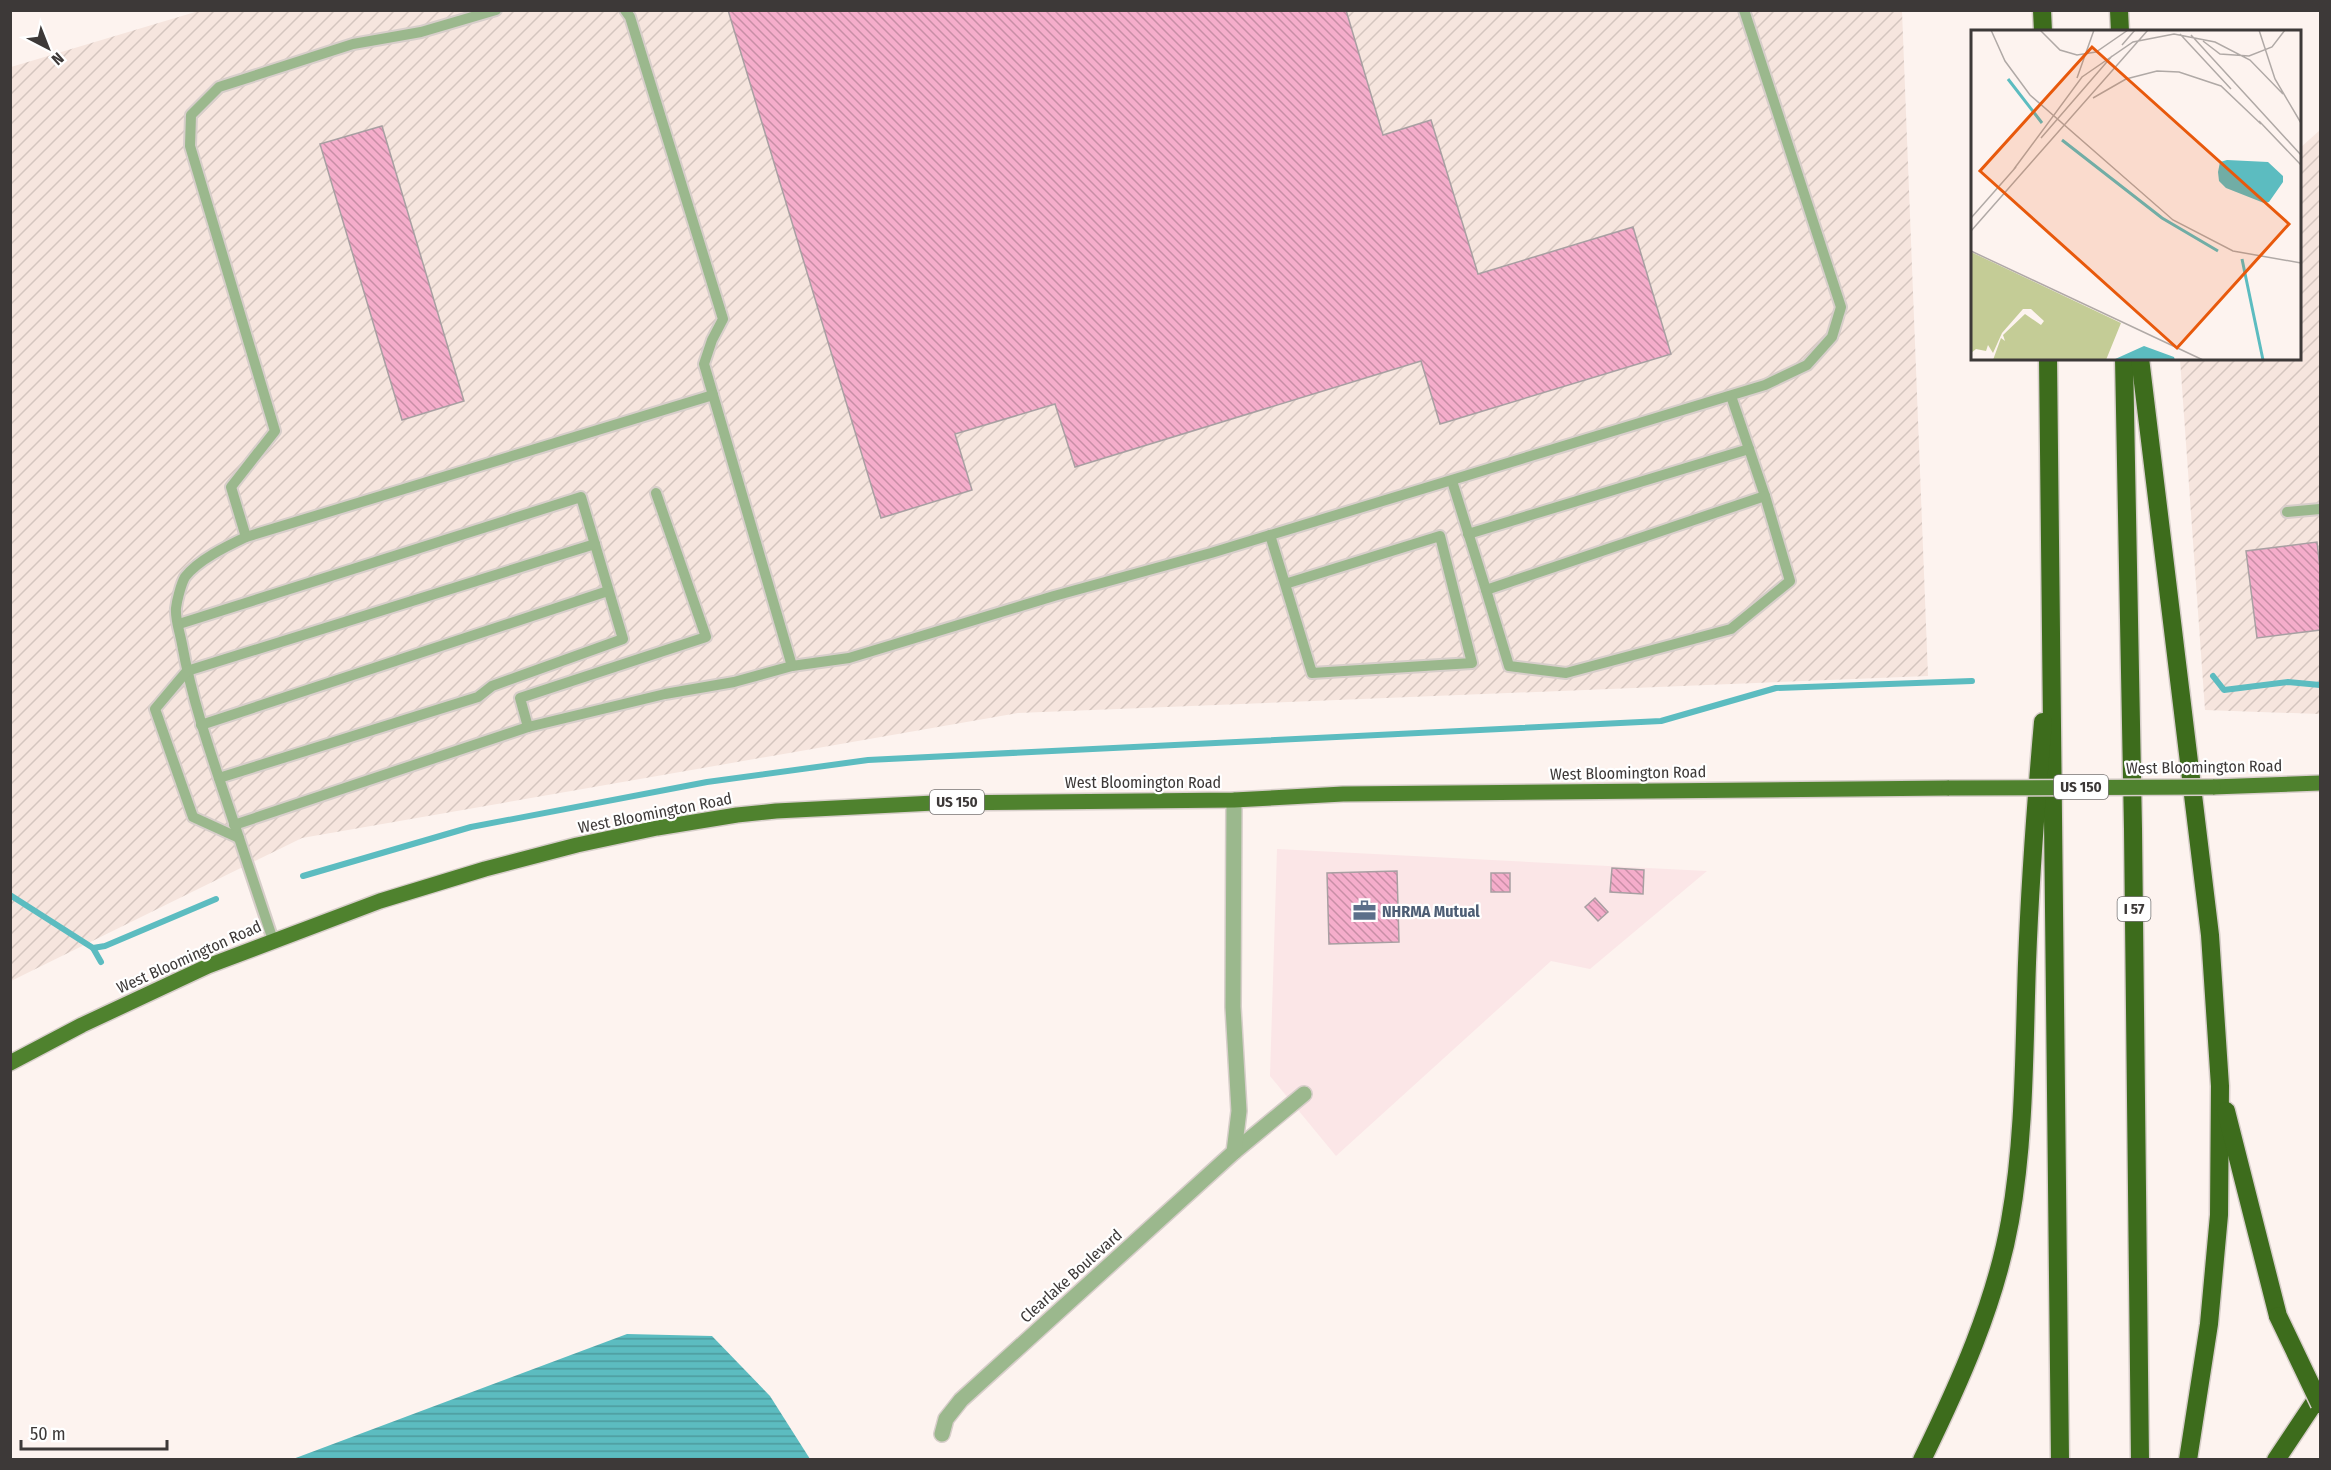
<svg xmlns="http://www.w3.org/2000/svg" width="2331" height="1470" font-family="'Fira Sans Condensed',sans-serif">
<defs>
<pattern id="industrial-furrows" width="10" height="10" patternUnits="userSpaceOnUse" patternTransform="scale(1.5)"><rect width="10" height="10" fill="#f6e5de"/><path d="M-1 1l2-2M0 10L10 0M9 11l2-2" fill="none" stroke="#d4c5bf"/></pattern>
<pattern id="water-rules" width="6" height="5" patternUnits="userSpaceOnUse" patternTransform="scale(1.5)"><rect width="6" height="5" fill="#5cbcc0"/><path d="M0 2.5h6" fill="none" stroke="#4d9a9d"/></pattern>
<pattern id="building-back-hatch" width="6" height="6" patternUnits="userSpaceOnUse" patternTransform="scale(1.5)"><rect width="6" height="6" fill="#f5adcb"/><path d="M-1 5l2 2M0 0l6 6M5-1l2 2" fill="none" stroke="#c88ea6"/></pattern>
</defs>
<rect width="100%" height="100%" fill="#fdf3ef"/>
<path fill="#fbe6e7" d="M1277,849L1707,871L1590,969L1551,961L1336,1156L1270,1076Z"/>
<g fill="url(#industrial-furrows)">
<path d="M202,10L1902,11L1928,676L1018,713L302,838L11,981V67Z"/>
<path d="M2320,130V714L2205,710L2180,359L2300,358V148Z"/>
</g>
<path fill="url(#water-rules)" d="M627,1334L712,1336L770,1396L810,1459H293Z"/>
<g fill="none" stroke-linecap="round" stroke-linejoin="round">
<g stroke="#5cbcc0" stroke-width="6">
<path d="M2213,676L2224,690L2288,682L2320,685"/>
<path d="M303,876L471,827L707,782L868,760L1661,721L1776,688L1972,681"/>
<path d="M10,895L93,948L101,962"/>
<path d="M93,948L105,946L216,899"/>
</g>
</g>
<g fill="url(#building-back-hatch)" stroke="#a89fa2" stroke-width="1.5">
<path d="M728,10H1346L1383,135L1431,120L1478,274L1633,227L1671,354L1440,424L1421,361L1075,467L1055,404L955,434L972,490L881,518Z"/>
<path d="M382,126L464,401L402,420L320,144Z"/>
<path d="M2317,542L2320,568V630L2257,638L2246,551Z"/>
<path d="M1612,868L1644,870L1643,894L1610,892Z"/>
<path d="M1397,871L1399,942L1329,944L1327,873Z"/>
<rect x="1491" y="873" width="19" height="19"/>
<path d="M1595,898L1608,912L1598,921L1585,907Z"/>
</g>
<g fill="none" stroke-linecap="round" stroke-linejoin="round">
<defs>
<g id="lane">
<path d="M625,10L630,17L723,319L712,340L704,364L713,395"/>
<path d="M1452,481L1486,590L1765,496L1731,396"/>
<path d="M2287,512L2320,509"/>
<path d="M1468,534L1749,449"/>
<path d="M1270,535L1285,584L1440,536L1472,663L1312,673L1285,584"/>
<path d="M246,537L231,487L275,431L190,146L191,115L219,87L353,44L421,32L496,10"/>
<path d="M1486,590L1509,666L1566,673L1731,629L1790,581L1765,496"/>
<path d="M179,624L581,497L623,639L492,686L478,697L219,778"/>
<path d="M792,666L849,658L1054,596L1211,553L1765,385L1807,365L1832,337L1841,307L1744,10"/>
<path d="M201,725L608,591"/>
<path d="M528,727L520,698L706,637L656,493"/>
<path d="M234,825L528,727L665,694L734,682L792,666L713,395L246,537C227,546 198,560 185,577C181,584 177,600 176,608C175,619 180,633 182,644C194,711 218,774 239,838L273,940"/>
<path d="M239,838L193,817L155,709L187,671L595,544"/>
</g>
<g id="street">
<path d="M1234,1152L1304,1094"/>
<path d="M942,1434L946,1419L961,1400L1234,1152L1239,1111L1233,1007L1234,800"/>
</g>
<g id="primary">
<path d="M2213,787L2320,783"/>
<path d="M10,1063L82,1025L208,966L380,901L485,869L577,845L657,828L737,815L776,811L934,803L1234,800L1343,794L1949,788"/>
</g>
<g id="highway">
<path d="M2042,10L2043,32"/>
<path d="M2119,10L2120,32"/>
<path d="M2048,358L2060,1460"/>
<path d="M2124,358L2133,829L2140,1460"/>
<path d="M2140,358L2210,935L2220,1086L2219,1215L2209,1324L2188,1460"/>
<path d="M2226,1111L2278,1316"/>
<path d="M1922,1460C1959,1384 1995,1305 2010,1221C2025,1137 2024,1048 2027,963C2030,882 2036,802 2043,722"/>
<path d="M2276,1460L2320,1394"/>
</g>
</defs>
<use href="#lane" stroke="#d7ceca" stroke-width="14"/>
<use href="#street" stroke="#d7ceca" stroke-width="18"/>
<use href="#primary" stroke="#d7ceca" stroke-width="18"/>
<use href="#highway" stroke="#d7ceca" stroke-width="21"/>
<use href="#lane" stroke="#9bb88d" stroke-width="10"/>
<use href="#street" stroke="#9bb88d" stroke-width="15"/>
<use href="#primary" stroke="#4f822e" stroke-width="15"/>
<use href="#highway" stroke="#3d6c1c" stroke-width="18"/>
<defs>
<path id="primary-bridge" d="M1949,788L2213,787"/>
<path id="highway-bridge" d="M2278,1316L2320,1404"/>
</defs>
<use href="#primary-bridge" stroke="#d7ceca" stroke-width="18" stroke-linecap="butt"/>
<use href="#highway-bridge" stroke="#d7ceca" stroke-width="21" stroke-linecap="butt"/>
<use href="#primary-bridge" stroke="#4f822e" stroke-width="15"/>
<use href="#highway-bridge" stroke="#3d6c1c" stroke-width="18"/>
</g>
<defs>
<symbol id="office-bare" viewBox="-9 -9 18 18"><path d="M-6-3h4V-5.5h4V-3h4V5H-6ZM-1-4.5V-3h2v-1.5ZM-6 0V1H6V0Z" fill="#5c6f8a" stroke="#fff" stroke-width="2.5" paint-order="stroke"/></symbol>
</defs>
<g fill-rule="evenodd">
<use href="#office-bare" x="1348" y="894" width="33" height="33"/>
</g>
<g text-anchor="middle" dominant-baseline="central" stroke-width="4.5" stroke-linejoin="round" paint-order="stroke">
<g fill="#fff" stroke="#777474" stroke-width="1.5">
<rect x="2054" y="775" width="54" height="24" rx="4.5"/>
<rect x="930" y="790" width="54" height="24" rx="4.5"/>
<rect x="2117.5" y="897" width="33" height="24" rx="4.5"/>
</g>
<g font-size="15" font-weight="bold" fill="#3d3938">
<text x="2081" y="787">US 150</text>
<text x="957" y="802">US 150</text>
<text x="2134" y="909">I 57</text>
</g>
<g font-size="16" fill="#3d3938" stroke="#fff">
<text transform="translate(2204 767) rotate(-1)">West Bloomington Road</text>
<text transform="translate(1628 773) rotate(-1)">West Bloomington Road</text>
<text x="1143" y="782">West Bloomington Road</text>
<text transform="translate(655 813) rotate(-11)">West Bloomington Road</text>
<text transform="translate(189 957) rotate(-24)">West Bloomington Road</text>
<text transform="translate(1071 1276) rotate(-42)">Clearlake Boulevard</text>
</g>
<g font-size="16" font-weight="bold" fill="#4e5e75" stroke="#fff" text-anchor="start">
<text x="1382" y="911">NHRMA Mutual</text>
</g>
</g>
<g transform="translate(1971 30)">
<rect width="330" height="330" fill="#fdf3ef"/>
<path d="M0,222L150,293L135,330H22L30,308L34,311L32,305L54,284L70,295L73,291L60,279H52L31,303L22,323L17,315L15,321L5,319L0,323Z" fill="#c4cc96"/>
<path d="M256,130L297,132L312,146V152L298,172L293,173L255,158L248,151L247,142L249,132ZM173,316L203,327L204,330H142Z" fill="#5cbcc0"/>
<path fill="none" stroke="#5cbcc0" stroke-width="3" d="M37,49L71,93M91,110L191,188L247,221M271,229L292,330"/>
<path fill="none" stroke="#b0a9a6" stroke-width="1.5" d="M20,0L34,31L59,65L202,190L262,221L330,233M69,0L89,20L106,25L125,22L157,0M288,0L304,49L330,93M209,4L260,59M220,5L330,125M232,11L249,24L278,26L301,17L314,0M151,15L164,0M106,48L123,0M122,68L155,49L186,41L208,42L250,56L290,94M288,91L330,135M70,108L141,26M43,139L111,47L162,12L203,4L244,12L279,30L312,64M0,188L45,137M0,201L177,0M0,221L232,330"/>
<path fill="#e8590c" fill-opacity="0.15" stroke="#e8590c" stroke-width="3" d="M121,17L318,194L206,318L9,141Z"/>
<rect width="330" height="330" fill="none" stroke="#3d3938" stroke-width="3"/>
</g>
<rect width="2331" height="1470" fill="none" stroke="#3d3938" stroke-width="24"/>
<g transform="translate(48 48) rotate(138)" stroke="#ffffff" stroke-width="4.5" paint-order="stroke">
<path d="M0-4.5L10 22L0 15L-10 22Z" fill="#3d3938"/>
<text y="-9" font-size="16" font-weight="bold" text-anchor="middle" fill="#3d3938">N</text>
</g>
<path d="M21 1440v9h146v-9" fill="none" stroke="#3d3938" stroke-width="3"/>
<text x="30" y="1440" font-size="18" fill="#3d3938" stroke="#ffffff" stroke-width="4.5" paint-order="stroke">50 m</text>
</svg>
